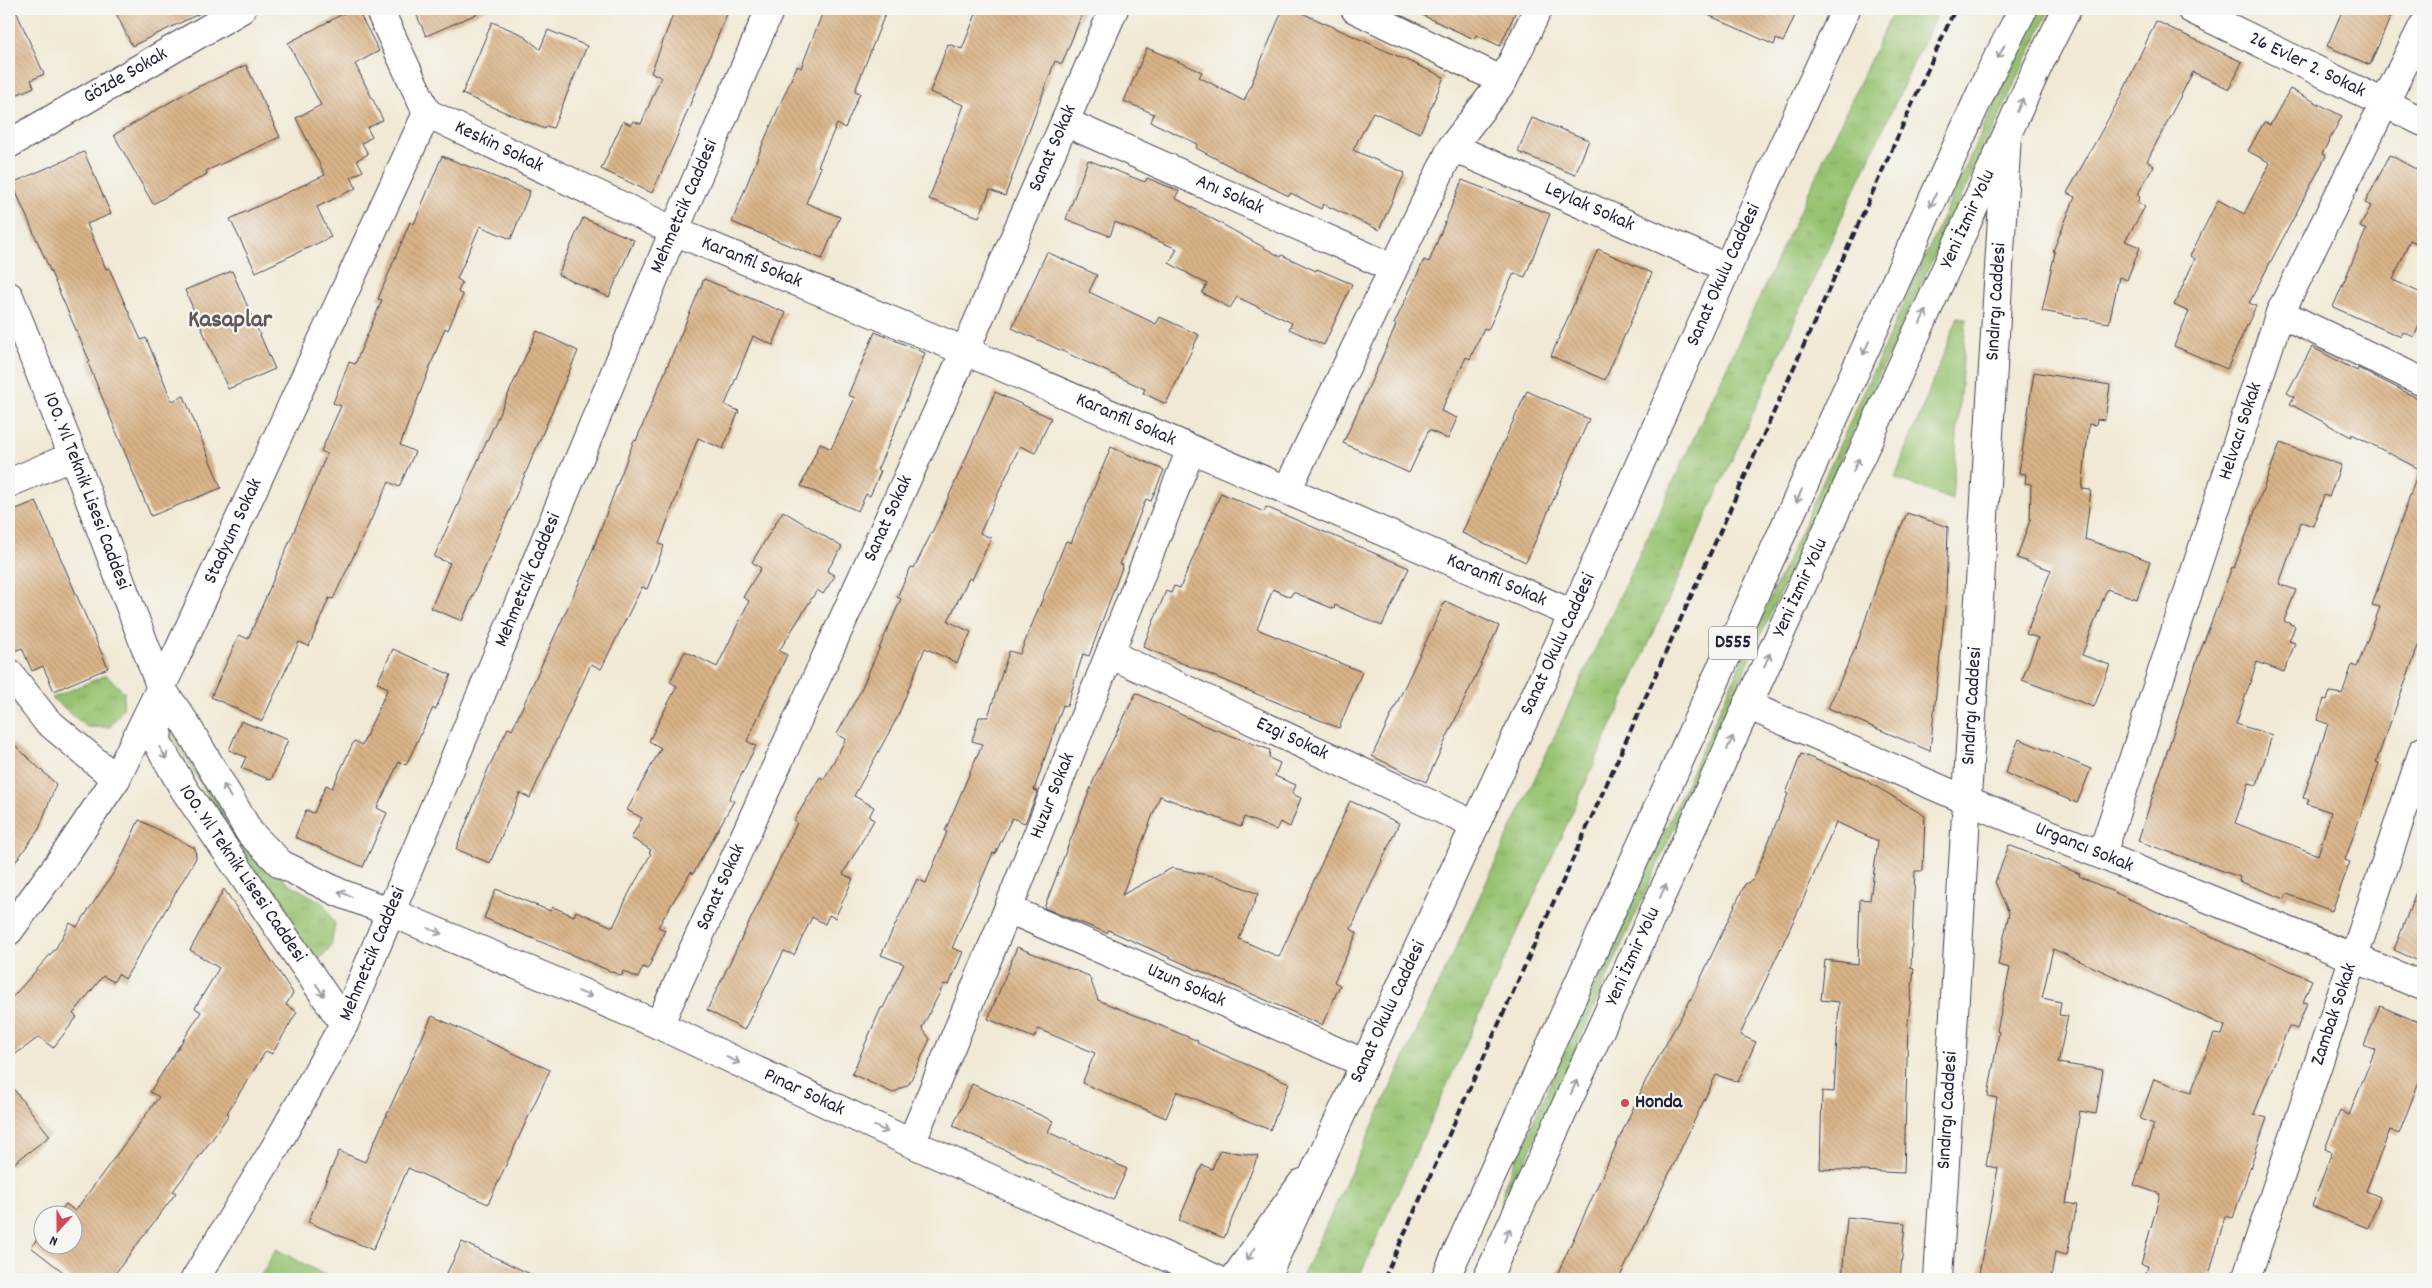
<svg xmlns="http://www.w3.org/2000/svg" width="2432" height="1288" font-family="Dekko,sans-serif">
<defs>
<pattern id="grass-tufts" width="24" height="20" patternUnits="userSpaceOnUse" patternTransform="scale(1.25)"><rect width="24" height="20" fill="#96c26f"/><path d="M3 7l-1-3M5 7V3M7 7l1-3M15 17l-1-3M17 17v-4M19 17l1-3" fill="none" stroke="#81a661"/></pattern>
<pattern id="building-back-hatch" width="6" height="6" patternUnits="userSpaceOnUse" patternTransform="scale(1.25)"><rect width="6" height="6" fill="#d9b488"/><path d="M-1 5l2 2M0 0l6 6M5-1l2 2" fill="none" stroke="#ba9a76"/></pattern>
</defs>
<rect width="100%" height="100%" fill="#f6f6f2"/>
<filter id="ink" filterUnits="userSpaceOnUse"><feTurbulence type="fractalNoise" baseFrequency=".02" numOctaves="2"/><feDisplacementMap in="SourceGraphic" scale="10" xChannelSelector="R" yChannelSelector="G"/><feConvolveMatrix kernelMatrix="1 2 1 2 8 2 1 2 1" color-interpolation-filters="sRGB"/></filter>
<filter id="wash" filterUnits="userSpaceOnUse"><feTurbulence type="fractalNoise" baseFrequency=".0096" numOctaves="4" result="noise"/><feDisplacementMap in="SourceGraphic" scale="20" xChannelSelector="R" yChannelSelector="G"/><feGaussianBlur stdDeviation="1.12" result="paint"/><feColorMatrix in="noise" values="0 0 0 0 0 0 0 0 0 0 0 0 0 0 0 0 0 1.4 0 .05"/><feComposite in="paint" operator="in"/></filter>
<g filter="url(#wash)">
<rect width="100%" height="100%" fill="#f1e9d5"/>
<g fill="url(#grass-tufts)" stroke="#5c7255">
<path d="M1894,9H1939L1835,232L1567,824L1358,1279H1301Z"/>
<path d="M2041,9H2050C1859,409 1680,815 1499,1220L1504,1186L1986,122Z"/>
<path d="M106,675L124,692L123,709L110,727H87L52,698Z"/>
<path d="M168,720L243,845L286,882L323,903L335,924L331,946L318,961L310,959L164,724Z"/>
</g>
<g fill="#96c26f" stroke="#5c7255">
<path d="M1958,317L1966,319L1952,500L1895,478Z"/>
<path d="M276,1249L332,1279H259Z"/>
</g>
<g id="blocks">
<g fill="url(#building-back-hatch)">
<path d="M9,9H15L44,74L31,80L34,87L9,98Z"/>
<path d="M114,9H209L132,46Z"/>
<path d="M352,9H357L379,51L355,64L383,120L367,128L372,137L362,143L368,154L357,160L363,171L351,177L356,188L317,207L331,237L256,272L230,219L325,175L296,118L321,105L288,43Z"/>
<path d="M414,9H488L426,36Z"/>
<path d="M675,9H729L674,144L652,193L601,169L623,121L631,125L633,121L641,124L661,77L651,73Z"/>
<path d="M824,9H887L855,91L860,93L845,128L837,124L818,166L821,167L806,203L840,217L822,259L732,222L764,141L797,66L801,68Z"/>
<path d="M978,9H1084L1062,64L1055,61L1005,196L990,190L979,217L929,199L964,105L930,92L948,44L962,49Z"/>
<path d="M1283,9H1293L1444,77L1420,133L1373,112L1353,150L1405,173L1379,230L1323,204L1321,209L1291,193L1289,196L1258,181L1196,148L1198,144L1151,122L1154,114L1124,101L1147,48L1202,72L1199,77L1244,101Z"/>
<path d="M1409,9H1517L1500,46L1476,35L1474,39Z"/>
<path d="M1695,9H1798L1783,42L1776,39L1774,45Z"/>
<path d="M2343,9H2394L2370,65L2327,46Z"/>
<path d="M2156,21L2242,62L2229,89L2193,72L2147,161L2154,166L2137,195L2140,197L2137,202L2145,207L2125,241L2140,247L2127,280L2119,277L2109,323L2042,311L2055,252L2053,251L2075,197L2067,193L2121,96Z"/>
<path d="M492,22L521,34L540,49L548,30L587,46L553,128L546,126L545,129L462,94Z"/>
<path d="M246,65L280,137L206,171L207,174L153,204L114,135L189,91Z"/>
<path d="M2290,89L2342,116L2322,154L2326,156L2249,303L2256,306L2227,369L2174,346L2189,312L2174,305L2195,259L2190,256L2218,200L2244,214L2270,163L2248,151L2264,122L2270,125Z"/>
<path d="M1532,118L1589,140L1575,175L1518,152Z"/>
<path d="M84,152L111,214L87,224L106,269L109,268L141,340L146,338L172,401L184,396L221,488L151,516L88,363L90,362L12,183Z"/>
<path d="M2390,155L2423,173V246L2410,240L2393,280L2423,294V317L2414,337L2403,332L2401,337L2333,307L2366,230L2360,227L2371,206L2365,203Z"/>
<path d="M442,156L530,191L511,239L480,226L457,279L462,282L458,292L463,295L448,330L445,328L400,445L415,452L399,487L389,482L333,599L329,598L309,646L299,642L262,721L211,697L239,635L248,639L327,454L321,451L341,406L333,403L349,362L355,364L382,300L378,299L410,222L414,224Z"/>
<path d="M1088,160L1145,182L1147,178L1179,191L1175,198L1281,257L1282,255L1316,271L1317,269L1352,284L1324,345L1289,329L1292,323L1237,297L1230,308L1202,293L1207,284L1169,263L1177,249L1115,222L1110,236L1066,219Z"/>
<path d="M1462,180L1550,214L1525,277L1514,273L1488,330L1484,328L1470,359L1466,357L1441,411L1457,418L1448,439L1429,430L1409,473L1343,443L1376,371L1396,325L1394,324L1424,260L1429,262Z"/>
<path d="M583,218L634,240L609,297L558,275Z"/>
<path d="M1598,249L1652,273L1605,380L1551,356Z"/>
<path d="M1047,252L1097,275L1089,292L1156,324L1160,317L1199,335L1166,404L1143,393L1145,389L1012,328Z"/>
<path d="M232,271L275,369L228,389L185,290Z"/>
<path d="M704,279L786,313L773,345L753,336L725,405L739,411L723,449L698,438L659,544L664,546L647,589L642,587L601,669L591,664L530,798L520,793L490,863L456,849L488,769L508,728L512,730L587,565L634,440L636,441Z"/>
<path d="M537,331L578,351L462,621L431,608L450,563L434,557Z"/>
<path d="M875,332L925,353L892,437L877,470L881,471L870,496L866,494L858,511L801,486L820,443L831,449L855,398L848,395Z"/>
<path d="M2312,347L2357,371L2358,368L2423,401V633L2376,762L2379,763L2345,860L2350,862L2332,911L2287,894L2285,899L2239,881L2240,877L2138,841L2197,660L2232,567L2234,568L2280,443L2341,465L2329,497L2324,495L2313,526L2301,522L2279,584L2296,590L2284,621L2295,626L2289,641L2295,643L2284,672L2257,662L2236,724L2272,735L2257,785L2249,783L2235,823L2318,855L2331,812L2307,804L2309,799L2303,798L2328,724L2317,720L2324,699L2327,700L2330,692L2342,694L2352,665L2357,667L2380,607L2372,605L2419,469L2352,434L2351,437L2290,404L2294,397L2287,393Z"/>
<path d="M2034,372L2110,385L2105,420L2097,419L2096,425L2089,424L2082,489L2091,490L2085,539L2150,561L2137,599L2107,589L2082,655L2110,665L2094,707L2022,680L2038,638L2026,634L2051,570L2017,558L2030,520L2031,484L2025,483L2026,474L2019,473Z"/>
<path d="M1527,391L1589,419L1526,562L1462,533Z"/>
<path d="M995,392L1051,418L1035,453L1020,446L980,533L991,538L972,580L969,578L948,621L971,632L957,663L925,648L897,718L854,796L874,807L869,817L874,820L843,874L853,879L835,918L829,915L825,924L812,917L794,955L784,951L744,1030L707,1010L797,823L794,821L820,777L824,779L846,739L837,734L860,692L901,599L897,597L911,567L914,568L941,514Z"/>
<path d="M1111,447L1164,470L1151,501L1146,499L1120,564L1123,565L1089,656L1083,654L1067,706L1063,705L1034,790L1038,791L1025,823L1012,818L995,854L993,853L952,948L963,952L949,985L944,984L922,1028L930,1039L909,1084L893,1093L852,1074L881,1008H883L904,964L881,955L917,879L926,883L947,832L945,831L982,744L972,741L979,717H988L1009,651L1020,654L1066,541L1071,543Z"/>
<path d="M1221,493L1264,512L1266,507L1409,568L1382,626L1335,605L1334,609L1293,592L1290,597L1273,589L1257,629L1362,672L1339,728L1143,647L1166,591L1171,593L1174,586L1180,588Z"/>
<path d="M36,501L108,668L54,691L43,666L32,671L22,648L9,653V512Z"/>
<path d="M783,511L842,547L827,571L835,576L823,594L817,590L779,651L787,655L747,741L756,746L729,799L734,801L693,874L691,872L658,927L665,930L648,969L643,967L638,978L623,971L622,976L484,918L496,889L550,911L553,907L574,916L576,911L613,927L629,893L651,854L649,853L651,850L631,838L642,818L627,810L661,748L649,741L677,686L670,682L685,651L717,667L749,601L743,597L761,568L752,562Z"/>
<path d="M1907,513L1948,527L1946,598L1930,751L1828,708L1858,642L1880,576Z"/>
<path d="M1445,601L1499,626L1426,782L1372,756Z"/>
<path d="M393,649L451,675L435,710L433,708L406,765L399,762L377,808L387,813L363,867L295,837L306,810L314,813L326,785L332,788L354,741L362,745L388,688L377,683Z"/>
<path d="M1136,693L1203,725L1270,750L1269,758L1280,763L1275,776L1296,785L1292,794L1301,798L1290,827L1280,822L1276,830L1244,817L1241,827L1160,796L1122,895L1172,868L1218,877L1258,894L1239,939L1279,957L1350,801L1399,823L1351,929L1357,933L1334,982L1340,985L1322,1025L1108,930L1107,933L1044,908L1096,774Z"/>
<path d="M241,721L288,740L271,780L241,768L246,757L229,750Z"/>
<path d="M2019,739L2091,769L2077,803L2005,773Z"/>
<path d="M9,740L56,784L39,829L9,871Z"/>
<path d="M1801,754L1862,778L1925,816L1923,871H1915L1911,968L1914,969L1908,1022L1904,1173L1820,1169L1822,1091L1834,1092L1839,1002L1821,1000L1825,960L1858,964L1860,899L1870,900L1878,841L1836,822L1800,907L1740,1035L1756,1042L1738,1082L1716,1075L1619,1279H1555L1646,1080L1692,997L1745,884L1753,880L1788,794L1786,793Z"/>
<path d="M139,820L195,848L196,858L125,979L118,974L114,982L103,976L73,1014L77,1017L53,1048L39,1037L9,1059V1001L56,948L70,923L77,927L115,871Z"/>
<path d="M2009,845L2080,874L2079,876L2240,950L2241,949L2312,980L2303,1002L2307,1003L2297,1029L2289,1026L2254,1114L2267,1118L2233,1218L2225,1216L2208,1279H2144L2148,1266L2141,1264L2160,1194L2134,1185L2154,1124L2140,1119L2154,1079L2191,1092L2214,1034L2222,1035L2225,1026L2053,949L2042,998L2061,1002L2059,1015L2068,1016L2058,1063L2103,1070L2096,1114L2080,1111L2066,1203L2077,1205L2067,1255L2055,1252L2051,1279H1978L1998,1168L1986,1166L1997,1098L1988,1096L1999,1032L1997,1031L2010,968L1998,965L2009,913L1995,882Z"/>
<path d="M2421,879L2423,880V963L2394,950Z"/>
<path d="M224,889L293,993L286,1005L297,1012L272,1054L266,1051L227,1113L229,1114L216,1134L173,1191L176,1193L111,1279H72L31,1247L42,1233V1246H72V1216H56L66,1204L75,1211L159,1097L150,1092L201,1012L195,1008L219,968L190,950Z"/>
<path d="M1017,947L1089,976L1098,1000L1198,1041L1197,1043L1289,1083L1270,1130L1177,1091L1166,1118L1082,1083L1095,1053L1038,1029L1034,1038L988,1019Z"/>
<path d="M2380,1006L2423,1024V1071L2399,1134L2390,1130L2366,1191L2380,1197L2368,1228L2312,1206L2332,1152L2325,1149L2340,1110L2349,1115L2375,1050L2364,1045Z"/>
<path d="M432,1016L550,1070L488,1204L408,1168L373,1250L308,1222L339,1151L365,1162Z"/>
<path d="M9,1083L50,1136L9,1167Z"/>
<path d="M972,1084L1053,1121L1048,1132L1127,1169L1113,1200L953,1126Z"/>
<path d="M1220,1150L1258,1156L1224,1238L1179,1220L1202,1165L1212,1169Z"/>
<path d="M1847,1217L1905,1223L1900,1279H1842Z"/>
<path d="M462,1242L541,1279H444Z"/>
</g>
</g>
</g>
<g filter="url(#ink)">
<use href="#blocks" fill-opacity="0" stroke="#414052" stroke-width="1"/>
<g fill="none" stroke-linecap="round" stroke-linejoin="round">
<defs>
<g id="street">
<path id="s1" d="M379,9L427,113L674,231L965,351L1573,614"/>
<path d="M1355,9L1503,81"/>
<path id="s2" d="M2191,9L2423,122"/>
<path id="s3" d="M1065,122L1393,268"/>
<path id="s4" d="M9,144L242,9"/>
<path id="s5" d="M1452,147L1727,268"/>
<path d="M2280,313L2423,382"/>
<path d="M9,483L73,456"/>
<path d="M1287,490L1452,147L1503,81L1538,9"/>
<path id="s6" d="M1110,654L1475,825"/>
<path d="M9,673L46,720L116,779"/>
<path id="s7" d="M1747,705L1966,800L2423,986"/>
<path id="s8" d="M2102,854L2280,313L2423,26"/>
<path id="s9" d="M1008,909L1364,1063"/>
<path id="s10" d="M390,912L659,1025L911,1143L1216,1279"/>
<path id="s11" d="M9,931L62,859L116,779L172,665L427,113"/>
<path id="s12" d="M659,1025L965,351L1114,9"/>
<path id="s13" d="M911,1143L1008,909L1191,449"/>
<path d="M1234,1279L1302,1183"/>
<path id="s14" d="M1938,1279L2007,135"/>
<path id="s15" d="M2246,1279L2423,751"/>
</g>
<g id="secondary">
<path id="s16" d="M9,296L73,456L161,688L184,721L250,833L281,864L340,893L390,912"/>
<path id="s17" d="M161,688L157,742L184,789L344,1024"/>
<path id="s18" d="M195,1279L276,1146L344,1024L668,245L770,9"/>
<path id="s19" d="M1265,1279L1573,614L1727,268L1846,9"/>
</g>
<g id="highway">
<path d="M1445,1279L1989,75L2023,9"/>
<path id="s20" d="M1487,1279L2039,64L2067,9"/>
</g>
</defs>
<use href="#street" stroke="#414052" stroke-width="30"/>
<use href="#secondary" stroke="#414052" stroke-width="30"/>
<use href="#highway" stroke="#414052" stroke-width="30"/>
<use href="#street" stroke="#fff" stroke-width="28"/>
<use href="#secondary" stroke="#fff" stroke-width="28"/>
<use href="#highway" stroke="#fff" stroke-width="28"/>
<path stroke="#22223b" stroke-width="4" stroke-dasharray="8 4" stroke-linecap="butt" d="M1384,1279L1955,9"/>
</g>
<defs><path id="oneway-shaft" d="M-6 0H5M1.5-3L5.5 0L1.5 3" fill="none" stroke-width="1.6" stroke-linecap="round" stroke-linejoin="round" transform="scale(1.25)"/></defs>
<g stroke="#9c9ca7">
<use href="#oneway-shaft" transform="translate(2001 52) rotate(117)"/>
<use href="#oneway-shaft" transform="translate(2020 105) rotate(-66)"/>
<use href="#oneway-shaft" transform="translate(1933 200) rotate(114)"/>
<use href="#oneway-shaft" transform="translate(1923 317) rotate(-65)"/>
<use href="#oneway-shaft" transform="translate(1866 348) rotate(114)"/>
<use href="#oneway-shaft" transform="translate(1856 465) rotate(-66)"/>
<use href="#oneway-shaft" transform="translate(1799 496) rotate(114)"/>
<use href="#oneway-shaft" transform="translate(1767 660) rotate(-66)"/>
<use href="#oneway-shaft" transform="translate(1730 743) rotate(-66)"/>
<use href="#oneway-shaft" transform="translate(163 753) rotate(60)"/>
<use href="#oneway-shaft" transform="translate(227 791) rotate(-119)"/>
<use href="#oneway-shaft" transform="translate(1663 891) rotate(-66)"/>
<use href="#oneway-shaft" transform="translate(345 894) rotate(-158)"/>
<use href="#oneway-shaft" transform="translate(435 931) rotate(23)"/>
<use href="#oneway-shaft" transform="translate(320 990) rotate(56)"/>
<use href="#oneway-shaft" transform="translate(585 994) rotate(23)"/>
<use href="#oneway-shaft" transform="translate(733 1060) rotate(25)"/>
<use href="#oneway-shaft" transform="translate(1574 1087) rotate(-66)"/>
<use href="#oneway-shaft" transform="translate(881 1129) rotate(25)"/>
<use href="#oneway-shaft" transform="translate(1507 1235) rotate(-66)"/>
<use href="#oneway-shaft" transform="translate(1251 1254) rotate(125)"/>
</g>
</g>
<circle fill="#d1495b" stroke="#f6f6f2" stroke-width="2" cx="1625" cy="1103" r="5"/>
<g text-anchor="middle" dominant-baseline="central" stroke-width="4.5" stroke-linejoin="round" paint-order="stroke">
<rect fill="#f6f6f2" stroke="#626272" stroke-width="1" x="1709" y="626.5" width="48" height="33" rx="4"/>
<g font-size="19" font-weight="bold" fill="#22223b">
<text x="1733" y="643">D555</text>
</g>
<g font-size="20" fill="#22223b" stroke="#f6f6f2">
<text stroke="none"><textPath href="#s2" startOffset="129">26 Evler 2. Sokak</textPath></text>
<text stroke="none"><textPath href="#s4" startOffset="135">Gözde Sokak</textPath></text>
<text stroke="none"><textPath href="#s1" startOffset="194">Keskin Sokak</textPath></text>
<text stroke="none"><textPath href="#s12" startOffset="961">Sanat Sokak</textPath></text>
<text stroke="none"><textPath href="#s3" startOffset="180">Anı Sokak</textPath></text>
<text stroke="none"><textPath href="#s18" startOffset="1181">Mehmetcik Caddesi</textPath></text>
<text stroke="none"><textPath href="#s5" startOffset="150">Leylak Sokak</textPath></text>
<text stroke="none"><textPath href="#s20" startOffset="1164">Yeni İzmir Yolu</textPath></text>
<text stroke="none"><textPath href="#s1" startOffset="472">Karanfil Sokak</textPath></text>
<text stroke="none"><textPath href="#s19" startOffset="1104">Sanat Okulu Caddesi</textPath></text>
<text stroke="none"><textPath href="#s14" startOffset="979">Sındırgı Caddesi</textPath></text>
<text stroke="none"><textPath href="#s1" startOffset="878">Karanfil Sokak</textPath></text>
<text stroke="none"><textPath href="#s8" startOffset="445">Helvacı Sokak</textPath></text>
<text stroke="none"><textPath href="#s16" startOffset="210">100. Yıl Teknik Lisesi Caddesi</textPath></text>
<text stroke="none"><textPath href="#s12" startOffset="556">Sanat Sokak</textPath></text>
<text stroke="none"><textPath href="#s11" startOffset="460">Stadyum Sokak</textPath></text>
<text stroke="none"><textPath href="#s18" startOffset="776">Mehmetcik Caddesi</textPath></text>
<text stroke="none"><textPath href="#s1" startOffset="1282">Karanfil Sokak</textPath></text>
<text stroke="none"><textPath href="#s20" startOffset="759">Yeni İzmir Yolu</textPath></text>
<text stroke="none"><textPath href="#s19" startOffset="699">Sanat Okulu Caddesi</textPath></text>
<text stroke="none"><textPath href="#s14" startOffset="574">Sındırgı Caddesi</textPath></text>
<text stroke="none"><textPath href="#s6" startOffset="201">Ezgi Sokak</textPath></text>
<text stroke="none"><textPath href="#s13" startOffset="375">Huzur Sokak</textPath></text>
<text stroke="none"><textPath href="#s7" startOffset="366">Urgancı Sokak</textPath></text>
<text stroke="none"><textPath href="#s17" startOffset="211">100. Yıl Teknik Lisesi Caddesi</textPath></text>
<text stroke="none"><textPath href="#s12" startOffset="151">Sanat Sokak</textPath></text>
<text stroke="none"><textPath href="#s18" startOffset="371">Mehmetcik Caddesi</textPath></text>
<text stroke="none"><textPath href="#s20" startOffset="354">Yeni İzmir Yolu</textPath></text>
<text stroke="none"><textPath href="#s9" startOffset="194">Uzun Sokak</textPath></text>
<text stroke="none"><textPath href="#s19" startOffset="294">Sanat Okulu Caddesi</textPath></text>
<text stroke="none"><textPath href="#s15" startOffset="279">Zambak Sokak</textPath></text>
<text stroke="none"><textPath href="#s10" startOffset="452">Pınar Sokak</textPath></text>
<text stroke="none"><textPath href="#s14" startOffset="169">Sındırgı Caddesi</textPath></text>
</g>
<g font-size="20" font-weight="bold" fill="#22223b" stroke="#f6f6f2" text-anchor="start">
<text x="1635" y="1103">Honda</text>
</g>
<g font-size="25" font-weight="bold" fill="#625556" stroke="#f6f6f2">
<text x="230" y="321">Kasaplar</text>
</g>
</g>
<rect width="2432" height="1288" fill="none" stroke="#f6f6f2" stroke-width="30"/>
<g transform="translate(58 1230) rotate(201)"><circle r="24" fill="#f6f6f2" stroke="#a1a1a9"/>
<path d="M0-4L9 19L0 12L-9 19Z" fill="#d1495b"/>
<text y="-8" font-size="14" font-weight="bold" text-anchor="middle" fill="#22223b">N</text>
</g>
</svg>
